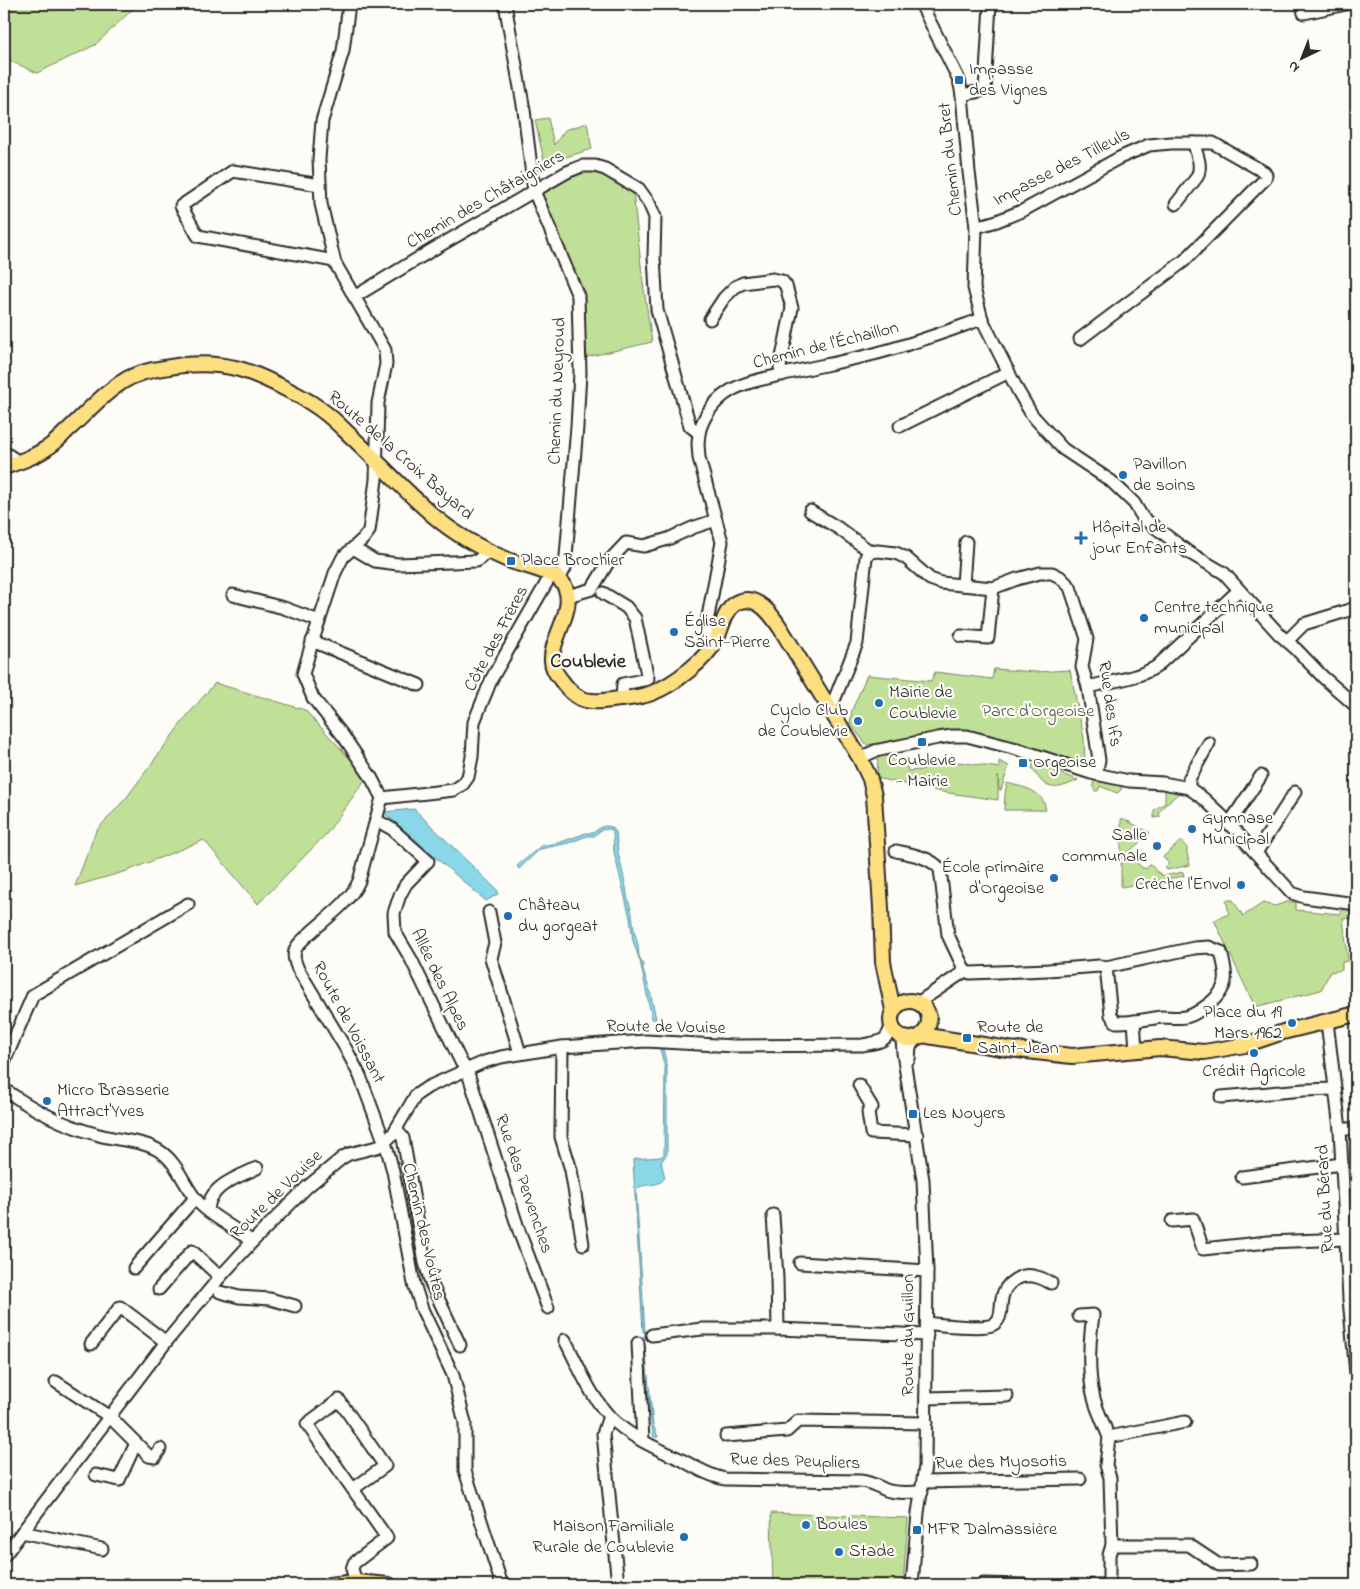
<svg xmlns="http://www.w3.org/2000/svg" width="1360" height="1589" font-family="'Indie Flower',sans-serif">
<rect width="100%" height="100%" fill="#fdfcf7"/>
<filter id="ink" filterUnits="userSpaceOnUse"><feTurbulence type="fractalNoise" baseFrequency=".02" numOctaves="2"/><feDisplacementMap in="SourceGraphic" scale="10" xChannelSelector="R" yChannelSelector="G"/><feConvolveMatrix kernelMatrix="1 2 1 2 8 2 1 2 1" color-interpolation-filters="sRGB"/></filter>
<g filter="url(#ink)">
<g fill="#c0e098" stroke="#768662">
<path d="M4,4H138L95,45L37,73L4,58Z"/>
<path d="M548,118L554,145L565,130L587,123L592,149L550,162L549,160L544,161L535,120Z"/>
<path d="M585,170L597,171L633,192L643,283L652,342L587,357L581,295L539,196Z"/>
<path d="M994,669L1036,672L1070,670L1084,738L1085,763L1067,761L952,729L867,745L850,724L852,710L867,675L931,681L935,672L992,679Z"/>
<path d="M215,683L305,710L367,777L327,833L258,904L204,840L127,871L75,886L96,831L127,797L186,717Z"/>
<path d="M885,755L906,764L908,771L921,770L938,763L939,759L999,768V761L1009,766L1001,790H999L998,776V800L942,792L877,778L878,757Z"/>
<path d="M1033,764L1037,765L1078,780C1069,784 1057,791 1046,785C1041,782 1036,774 1032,769Z"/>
<path d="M1096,778L1121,784L1122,788L1120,791L1117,793L1100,786L1098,791H1095L1093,786L1094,780Z"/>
<path d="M1007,783C1025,788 1042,789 1046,810H1004L1005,794Z"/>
<path d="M1165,789L1184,791L1195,799C1190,796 1185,796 1179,793L1166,804L1159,812L1160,817L1154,818V810L1165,803Z"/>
<path d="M1122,818L1150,833L1130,851V855L1141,867L1146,869L1150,864L1157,872L1164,876L1183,872L1184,876L1121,887V820Z"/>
<path d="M1181,841L1187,848V853L1190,865L1167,870L1165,867L1169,863L1163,857Z"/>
<path d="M1226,900H1233L1243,916L1263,903L1275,906L1287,902H1296V910L1340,914L1344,908L1351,911L1352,919L1343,918L1348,961L1342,962V970L1330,972L1321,990L1255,1007L1214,920L1229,914Z"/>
<path d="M771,1513L908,1518L903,1585H773Z"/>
</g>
<g fill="#89d7e7" stroke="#63929c">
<path d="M414,809L498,891V894L486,901L383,812Z"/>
<path d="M606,826L612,827L616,832L618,852L626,887L627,895L632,914L634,930L638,945L639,956L643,965V970L650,991L656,1019H652L640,961L633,941L630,918L614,852L613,831L610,829L601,830L594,836H587L569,843L540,849L519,869L517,866L541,846L561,842L586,833H593L601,827Z"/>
<path d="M660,1049H663L667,1066V1154L661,1162L665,1178C658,1188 645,1182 636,1189L645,1332H643L633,1161L635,1159L660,1157L664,1155L665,1068Z"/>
<path d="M642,1337H644L653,1425L658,1437H654L651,1423Z"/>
</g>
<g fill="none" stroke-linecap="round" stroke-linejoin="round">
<defs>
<g id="minor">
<path d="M349,4L343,51L322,121L319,159L321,204L335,263L385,350L386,364L378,403L376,480L369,531L363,539L343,557L335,573L311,646L303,674L313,698L344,737L371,777L382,798"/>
<path d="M505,4L524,110L534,191L578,296L580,373L577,427L565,568L559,579"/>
<path d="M921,4L959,80L962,95L969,172L976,227L974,288L982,319L1018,391L1032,415L1063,449L1111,481L1134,503L1143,518L1188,552L1224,573L1279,634L1296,649L1323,677L1356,706"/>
<path d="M1302,4L1304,13L1346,4"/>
<path d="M962,95L985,90L990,4"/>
<path d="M320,185L233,171L181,206L198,236L334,261"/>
<path d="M1176,204L1197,177C1203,164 1196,155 1194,143"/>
<path d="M976,227L997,221L1024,210L1119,158L1149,145L1171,143H1213L1264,172L1266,175L1265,179L1184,261L1080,339"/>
<path d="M354,297L432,250L567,172L582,166H595L605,169L639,189L649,203L655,217L654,257L657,310L690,426L699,433L698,444L699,458L722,542L707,622V636L709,650"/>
<path d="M710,319L724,298L735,287L743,283L773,279L782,281L786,286L792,308L780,367L782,375"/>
<path d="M900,426L1009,372"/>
<path d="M699,433C703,416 715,400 730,391C745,382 763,379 780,375C810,368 840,362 870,355C908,346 945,332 982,319"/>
<path d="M4,452L19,462"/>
<path d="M810,511L838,528L871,552"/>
<path d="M353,548L375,561L398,564L477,561L488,551"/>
<path d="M963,585L966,542"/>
<path d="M603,593L626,607L635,618L648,679L623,684L622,699"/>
<path d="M233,595L284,608L319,621"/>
<path d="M568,596L592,589L609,561L626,543L644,546L668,539L692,528L716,520"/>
<path d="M961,636L988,638L993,588"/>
<path d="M312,641L419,685"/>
<path d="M1287,641L1304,624L1356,608"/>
<path d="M1088,687C1111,681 1136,679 1156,667L1239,590"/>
<path d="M830,708L833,703L857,643L866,557L871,552L878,551L896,553L906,558L930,579L941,583L993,588L1017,579L1040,573H1052L1060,577L1070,587L1087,639L1082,667L1088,687L1099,760L1096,774"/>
<path d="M860,758L875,751L938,738L952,736H967L1017,749L1091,773L1129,781L1163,783L1189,788L1204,799L1222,816L1292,893L1304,897L1356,904"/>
<path d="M1189,788V779L1209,743"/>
<path d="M382,798L359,881C347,908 317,923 298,945C292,953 294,960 298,969L346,1049L360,1076L387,1149L393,1171L414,1284L422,1309L453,1375L465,1423V1471L502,1585"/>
<path d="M382,798L454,790L463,784L468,777L472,757L474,722L492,678L551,575"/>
<path d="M376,820L392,829L428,861L406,884L400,895L394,913L395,932L411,959L461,1062L467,1070L520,1234L548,1308"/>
<path d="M1229,824L1261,776"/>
<path d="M896,851C911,854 930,857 940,869L948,935L965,971L970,973L1048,970L1099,966L1106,967L1194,948L1209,947L1221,952C1227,976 1230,987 1209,1004C1203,1008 1196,1014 1189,1016C1181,1019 1170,1017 1162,1017C1146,1019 1131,1023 1116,1022L1111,1015L1106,967"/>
<path d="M1256,853L1295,792"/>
<path d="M489,912L495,943L491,958L520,1053"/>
<path d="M919,1002L965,971"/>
<path d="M1134,1021L1136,1050"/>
<path d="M1327,1022L1340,1129L1349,1299L1356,1374"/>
<path d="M902,1038L903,1053L923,1180L927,1271L925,1466L918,1513L912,1585"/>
<path d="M562,1047L561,1137L571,1170L583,1244"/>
<path d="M909,1059L910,1047L916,1038"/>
<path d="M4,1062L33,995L188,904"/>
<path d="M859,1085L872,1107L868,1112L871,1133L917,1135"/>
<path d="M4,1089C33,1110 65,1126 99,1135C119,1141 144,1140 161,1152C179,1164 185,1189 200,1204C215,1219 236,1228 252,1242"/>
<path d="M1221,1097L1304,1090L1335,1089"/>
<path d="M396,1129L403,1138L425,1263L431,1283L460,1345"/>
<path d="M1340,1129H1356"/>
<path d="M1242,1177L1342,1164"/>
<path d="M208,1211C208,1186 238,1177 257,1168"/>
<path d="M773,1215L777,1278L778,1329"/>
<path d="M1172,1221L1193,1219L1203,1249L1268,1242L1346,1239"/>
<path d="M800,1263L927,1271"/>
<path d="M134,1268L195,1198"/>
<path d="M159,1289L192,1251L220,1277"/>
<path d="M220,1292L239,1297L270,1299L295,1306"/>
<path d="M1079,1316L1093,1315C1089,1344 1087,1381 1097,1408C1101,1418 1105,1428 1109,1437"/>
<path d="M927,1323C939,1325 983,1329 992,1325C1003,1320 1000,1308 1002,1298C1005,1282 1022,1272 1037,1277C1042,1278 1047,1281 1051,1283"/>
<path d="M652,1335L702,1329H778L927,1335"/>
<path d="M565,1340C578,1365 589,1394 609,1416C628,1436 655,1448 680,1459C695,1467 709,1476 725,1479L860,1481C871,1482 877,1486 886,1490C897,1494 910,1492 922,1492"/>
<path d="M638,1343L643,1441"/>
<path d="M91,1344L120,1307L166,1342"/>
<path d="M56,1382L110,1417L149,1456L155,1457L160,1449"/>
<path d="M926,1398L1007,1396"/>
<path d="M609,1416L603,1434L618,1585"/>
<path d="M726,1436L787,1431L798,1421L926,1423"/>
<path d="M96,1475L119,1480L136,1443"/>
<path d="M923,1482L1080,1479"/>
<path d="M353,1489L385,1466L339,1400L307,1424L387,1538L354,1563L352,1569L356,1582"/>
<path d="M22,1532L102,1549"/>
<path d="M1112,1545H1189L1219,1565L1251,1564"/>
<path d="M4,1556L166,1342L220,1277L252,1242L307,1187L342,1158L349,1154L377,1147L384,1143L393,1134L416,1095L428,1087L484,1062L501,1057L562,1047L646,1041L734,1046L863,1045C878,1042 887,1043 891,1026"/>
<path d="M983,1584L1024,1585"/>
<path d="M1093,1585H1109"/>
<path d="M1109,1585V1555L1112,1545L1110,1478L1106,1465L1109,1437L1185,1422"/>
</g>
<g id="major">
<path d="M4,467C19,462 34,457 47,448C56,443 63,434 71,427C88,411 106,391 127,379C144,370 164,368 183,365C226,361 250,370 288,390C302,397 316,405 328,415C338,423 346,432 355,440C382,466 407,493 435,517C456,535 482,549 508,560C520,565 553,571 561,581C581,604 550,637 552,661C552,668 557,675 561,680C566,687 572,694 580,698C592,704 608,700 621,699C632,698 642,697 652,693C674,684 705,661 716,640C722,628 724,611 736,603C756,592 772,615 781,629L860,758L870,779L874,796L881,908L883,962L893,1010"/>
<circle cx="910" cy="1020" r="19"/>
<path d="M922,1035L1008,1049L1072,1056L1160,1048L1204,1052L1245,1045L1283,1032L1356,1014"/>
<path d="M329,1585L356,1582L389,1585"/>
</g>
</defs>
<use href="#minor" stroke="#2b2b2b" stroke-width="15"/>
<use href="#major" stroke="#2b2b2b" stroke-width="18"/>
<use href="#minor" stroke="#fdfcf7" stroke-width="11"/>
<use href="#major" stroke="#fedf80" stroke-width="14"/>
</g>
</g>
<g fill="#1f6fb2" stroke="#fdfcf7" stroke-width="2">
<rect x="954" y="75" width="10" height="10" rx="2.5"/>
<circle cx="1123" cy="475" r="5"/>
<path d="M1078.5 530.5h5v5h5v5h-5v5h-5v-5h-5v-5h5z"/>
<rect x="506" y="556" width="10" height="10" rx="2.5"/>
<circle cx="1144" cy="618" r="5"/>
<circle cx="674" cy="632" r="5"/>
<circle cx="879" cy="703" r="5"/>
<circle cx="858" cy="721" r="5"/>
<rect x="917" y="737" width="10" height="10" rx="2.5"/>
<rect x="1018" y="758" width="10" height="10" rx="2.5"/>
<circle cx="1192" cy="829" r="5"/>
<circle cx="1157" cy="846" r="5"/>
<circle cx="1054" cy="878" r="5"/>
<circle cx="1241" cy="885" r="5"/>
<circle cx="508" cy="916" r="5"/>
<circle cx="1292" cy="1023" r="5"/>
<rect x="962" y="1033" width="10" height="10" rx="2.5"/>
<circle cx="1254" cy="1053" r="5"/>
<circle cx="47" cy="1101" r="5"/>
<rect x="908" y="1109" width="10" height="10" rx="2.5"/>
<circle cx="806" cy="1525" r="5"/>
<rect x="912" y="1525" width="10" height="10" rx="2.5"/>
<circle cx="684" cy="1537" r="5"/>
<circle cx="839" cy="1552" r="5"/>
</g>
<g text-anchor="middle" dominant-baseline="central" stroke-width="4.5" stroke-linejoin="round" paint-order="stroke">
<g font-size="18" fill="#2b2b2b" stroke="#fdfcf7" text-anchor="start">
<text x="969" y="70">Impasse<tspan x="969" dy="21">des Vignes</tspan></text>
<text x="1133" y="465">Pavillon<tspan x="1133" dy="21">de soins</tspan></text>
<text x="1092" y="528">Hôpital de<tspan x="1092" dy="21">jour Enfants</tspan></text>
<text x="521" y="561">Place Brochier</text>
<text x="1154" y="608">Centre technique<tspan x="1154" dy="21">municipal</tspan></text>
<text x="684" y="622">Église<tspan x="684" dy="21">Saint-Pierre</tspan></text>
<text x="889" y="693">Mairie de<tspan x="889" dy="21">Coublevie</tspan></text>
<text x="848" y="711" text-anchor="end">Cyclo Club<tspan x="848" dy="21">de Coublevie</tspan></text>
<text x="922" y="761" text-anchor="middle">Coublevie<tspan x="922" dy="21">- Mairie</tspan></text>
<text x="1033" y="763">Orgeoise</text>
<text x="1202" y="819">Gymnase<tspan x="1202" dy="21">Municipal</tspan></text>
<text x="1147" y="836" text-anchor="end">Salle<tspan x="1147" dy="21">communale</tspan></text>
<text x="1044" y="868" text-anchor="end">École primaire<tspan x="1044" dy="21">d'Orgeoise</tspan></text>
<text x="1231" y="885" text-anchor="end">Crèche l'Envol</text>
<text x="518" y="906">Château<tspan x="518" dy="21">du gorgeat</tspan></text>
<text x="1282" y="1013" text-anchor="end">Place du 19<tspan x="1282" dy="21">Mars 1962</tspan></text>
<text x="977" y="1028">Route de<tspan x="977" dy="21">Saint-Jean</tspan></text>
<text x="1254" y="1072" text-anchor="middle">Crédit Agricole</text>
<text x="57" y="1091">Micro Brasserie<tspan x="57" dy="21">Attract'Yves</tspan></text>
<text x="923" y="1114">Les Noyers</text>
<text x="816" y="1525">Boules</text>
<text x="674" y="1527" text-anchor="end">Maison Familiale<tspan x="674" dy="21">Rurale de Coublevie</tspan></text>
<text x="927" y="1530">MFR Dalmassière</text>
<text x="849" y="1552">Stade</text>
</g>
<g font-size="18" fill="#2b2b2b" stroke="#fdfcf7">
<text transform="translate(951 159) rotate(-96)">Chemin du Bret</text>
<text transform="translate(1062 168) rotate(-27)">Impasse des Tilleuls</text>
<text transform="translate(486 200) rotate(-30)">Chemin des Châtaigniers</text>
<text transform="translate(826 346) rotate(-14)">Chemin de l'Échaillon</text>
<text transform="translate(558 391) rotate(-88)">Chemin du Neyroud</text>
<text transform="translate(400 456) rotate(41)">Route de la Croix Bayard</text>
<text transform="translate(497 639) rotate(-62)">Côte des Frères</text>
<text transform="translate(1109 704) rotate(82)">Rue des Ifs</text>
<text transform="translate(439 980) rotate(64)">Allée des Alpes</text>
<text transform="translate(348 1023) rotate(62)">Route de Voissant</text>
<text transform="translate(666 1028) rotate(1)">Route de Vouise</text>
<text transform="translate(523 1184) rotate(71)">Rue des Pervenches</text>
<text transform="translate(277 1195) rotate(-44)">Route de Vouise</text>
<text transform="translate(1326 1199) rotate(-93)">Rue du Bérard</text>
<text transform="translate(423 1232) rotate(77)">Chemin des Voûtes</text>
<text transform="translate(909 1335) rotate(-90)">Route du Guillon</text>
<text transform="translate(795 1462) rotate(2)">Rue des Peupliers</text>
<text transform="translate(1001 1463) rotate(-1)">Rue des Myosotis</text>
</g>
<g font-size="18" fill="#505846" stroke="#fdfcf7">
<text x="1038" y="712">Parc d'Orgeoise</text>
</g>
<g font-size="20" font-weight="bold" fill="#2b2b2b" stroke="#fdfcf7">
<text x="588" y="662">Coublevie</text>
</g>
</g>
<rect width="1360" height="1589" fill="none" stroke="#fdfcf7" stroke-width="20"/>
<rect x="10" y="10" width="1340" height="1569" fill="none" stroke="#2b2b2b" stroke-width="2" filter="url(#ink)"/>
<g transform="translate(1302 58) rotate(223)" stroke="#fdfcf7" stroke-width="4" paint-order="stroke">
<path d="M0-4L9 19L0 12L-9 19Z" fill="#2b2b2b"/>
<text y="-8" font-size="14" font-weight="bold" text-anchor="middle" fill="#2b2b2b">N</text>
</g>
</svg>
